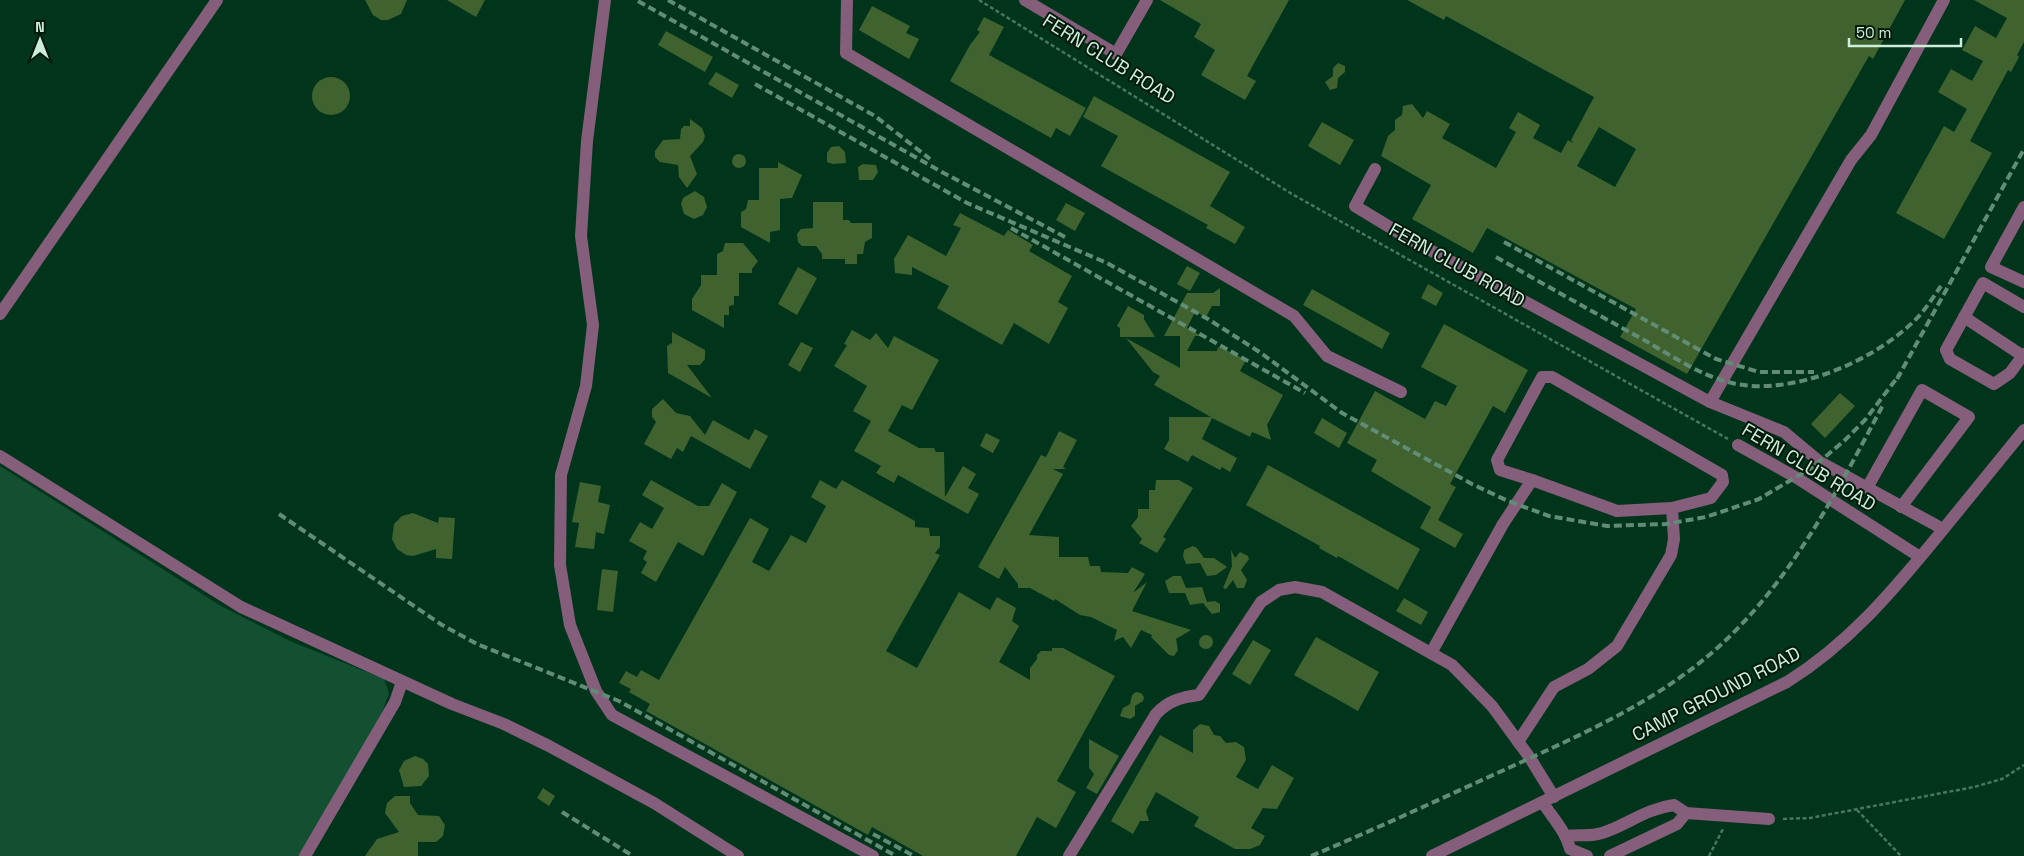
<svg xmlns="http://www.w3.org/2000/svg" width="2024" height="856" font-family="'Space Grotesk',sans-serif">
<rect width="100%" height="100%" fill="#00351c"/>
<path fill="#134f31" d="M0,466L221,606L290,641L384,679L389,693L382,713L300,856H0Z"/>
<g fill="#3f622f" fill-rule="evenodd">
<path d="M365,0H407L401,14L388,20H381L373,15Z"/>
<path d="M447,0H485L476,17Z"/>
<path d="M1160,0H1289L1247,76L1256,81L1245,100L1201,75L1215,50L1194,37L1201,24Z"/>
<path d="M1407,0H1905L1873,59L1869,56L1687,374L1620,337L1636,309L1487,228L1473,253L1412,219L1431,185L1381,156L1388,136L1395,130V120L1402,115L1403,106L1412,104L1423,118L1427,111L1450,124L1442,138L1496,168L1516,132L1509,128L1518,112L1540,125L1533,138L1561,153L1568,140L1573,143L1571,140L1594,97L1446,16L1444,20ZM1599,127L1636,149L1615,187L1577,166Z"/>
<path d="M1974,0H2024V42L2017,55L2019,57L2011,72L2008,70L1970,141L1992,153L1944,239L1896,213L1944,126L1954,132L1967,109L1938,92L1951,69L1972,81L1983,61L1962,50L1975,26L1996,38L2007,18Z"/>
<path d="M872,6L910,26L906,33L919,39L909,59L859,30Z"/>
<path d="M984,17L1004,27L989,55L1086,108L1070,136L1056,128L1051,138L950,81L970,45L980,32L977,30Z"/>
<path d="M666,31L713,57L705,72L658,45Z"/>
<path d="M1338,63L1345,66V72L1338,78L1337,88L1330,90L1325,82L1333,76V68Z"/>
<path d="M716,72L739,85L732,98L708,84Z"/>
<circle cx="331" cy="96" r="19"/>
<path d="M1094,96L1230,172L1210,206L1245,227L1235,244L1206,228L1208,225L1101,166L1118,136L1083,117Z"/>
<path d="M690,119L702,128L705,136L703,142L690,156L697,174L687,188L679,177L678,165L660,162L655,157V151L663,140L680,139L681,129L684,126H690Z"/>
<path d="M1322,122L1354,140L1340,165L1308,146Z"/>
<path d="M839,146L845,152L846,163L833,164L827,162V153L831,147Z"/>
<circle cx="739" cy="161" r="7"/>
<path d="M778,162L802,175L792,198L780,199V230L770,232V243L741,227V212L746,209L748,200H759V168H778Z"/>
<path d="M863,164L876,165L878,172L873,180H859L858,167Z"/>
<path d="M695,191L704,197L707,207L703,215L694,219L684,214L681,204L683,198Z"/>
<path d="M813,202H843V220H849L851,223H872V238L865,242L863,254H857V264H845V259H822V254L816,246H802L798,242L797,234L801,229L813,228Z"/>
<path d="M1066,203L1085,213L1075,231L1056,220Z"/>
<path d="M960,213L1004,236L1008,230L1033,245L1029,251L1072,276L1058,302L1068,308L1049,344L1014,323L1002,345L937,308L949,286L912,267V275L895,273L894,259L908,235L946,256L961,228L953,225Z"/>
<path d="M725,243H743L758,261L752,269V273H739V296H734V305L729,306V315H724V328L692,310V299L701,285V275H717V254L723,251Z"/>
<path d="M1187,266L1200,273L1190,291L1177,284Z"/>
<path d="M798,267L817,278L797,315L778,304Z"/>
<path d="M1428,284L1443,293L1436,306L1421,298Z"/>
<path d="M1220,288V306H1212L1206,317L1195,312L1187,328L1201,336H1195L1187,351H1217L1218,347L1233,353L1246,360L1240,371L1283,395L1267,425L1271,440L1252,432L1250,437L1212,418L1202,439L1237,458L1230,472L1222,467L1220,470L1192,455L1188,462L1164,449L1169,440V417H1211L1154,385L1160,376L1153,372L1126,338L1180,368V336H1164L1187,293H1213Z"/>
<path d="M1312,289L1390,333L1382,349L1303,305Z"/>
<path d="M1128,306L1144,315V319L1155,337H1120V328L1117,326Z"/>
<path d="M1444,324L1528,370L1505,413L1493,406L1450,484L1456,487L1438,520L1463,534L1455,548L1420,528L1431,507L1371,471L1377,460L1347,443L1375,391L1425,419L1435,401L1446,406L1457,386L1421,367Z"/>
<path d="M852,330L870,340L876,333L888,348L894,336L939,360L912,410L902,405L888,431L919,448H934L936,452H944L945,497L963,466L976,474L968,488L979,494L968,514L898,475L894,483L876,473L881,466L854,451L871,421L853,411L867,386L834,366L847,345L844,344Z"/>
<path d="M672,332L705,350V359L700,365H687L712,398L668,373L667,346L672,343Z"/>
<path d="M801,342L813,348L800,372L788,365Z"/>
<path d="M1840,393L1855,406L1825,438L1811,424Z"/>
<path d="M663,399L676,413L690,416L705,435L713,420L749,440L755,429L768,436L750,469L691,436L683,452L677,448L671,459L644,444L656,422L652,417V409Z"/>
<path d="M1322,418L1347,433L1339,448L1314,433Z"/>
<path d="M1059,431L1077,440L1063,467L1066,469H1053L1063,474L1029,535L1059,537V557H1088L1090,566H1100L1101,572L1128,573L1132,567L1145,574L1133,593L1147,582L1132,611L1191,630L1176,639L1178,650L1174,656L1169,655L1151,637L1152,635L1141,630L1131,648L1123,637L1114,641L1117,630L1091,617L1080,615L1055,599L1054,601L1030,588H1018V584L1005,567L999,579L978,567L1041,455L1046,457Z"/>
<path d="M986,433L1000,440L993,453L980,446Z"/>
<path d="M1268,465L1420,549L1398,590L1338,556L1337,558L1319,548L1320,546L1246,505Z"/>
<path d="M651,480L698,506H709L722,483L737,492L703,556L678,542L656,582L641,573L647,562L643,559L647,551L629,541L640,522L652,529L664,508L642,495Z"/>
<path d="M820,480L836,489L842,480L915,521V527L929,528L930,536H940V547L935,553L940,555L886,651L917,668L959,592L990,610L997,597L1016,608L1012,621L1019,626L999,662L1030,680V668L1037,659V655L1041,651H1052V648H1063L1115,676L1057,781L1076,792L1056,828L1037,817L1016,856H923L872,827L868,835L646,711L650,704L629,692L631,689L619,683L626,671L637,677L641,670L659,680L750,518L769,529L752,562L769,571L791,535L806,543L826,506L811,497Z"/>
<path d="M1156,480H1179L1193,488L1163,537L1166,539L1157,553L1139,543L1142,539L1131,526L1138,517V509H1149V490H1155Z"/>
<path d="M580,482L601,486L598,502L610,505L604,534L596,532L594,549L575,547L579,523L572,522Z"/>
<path d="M413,513L438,523L439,517L455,518L452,559L436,558V549L413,556L406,555L397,549L392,539L394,524L402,516Z"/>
<path d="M1193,546L1197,548L1204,558H1214L1227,567L1216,575L1207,576L1200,563L1186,564L1183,556L1184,550Z"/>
<path d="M1231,550L1235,558L1240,552L1248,556L1249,559L1241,570L1247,580L1244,588H1237L1233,580L1226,589L1223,588L1232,566Z"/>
<path d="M602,569L618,571L613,612L597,610Z"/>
<path d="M1173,576H1181L1186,588L1202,587L1207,602L1215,601L1220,604V612L1212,614L1203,603L1190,605L1185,593H1169L1165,581Z"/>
<path d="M1404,598L1428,612L1421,625L1396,611Z"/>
<circle cx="1206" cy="642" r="7"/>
<path d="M1316,637L1379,672L1358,711L1294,675Z"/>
<path d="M1253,640L1271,650L1250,685L1232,674Z"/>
<path d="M1136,692L1141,693L1144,697L1143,701L1135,706V716L1130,719L1120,716L1123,708L1130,704L1132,695Z"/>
<path d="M1200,724L1209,726L1214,735L1220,736L1226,743L1236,742L1244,747L1246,760L1236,777L1258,789L1272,765L1294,778L1277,809L1263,808L1251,828L1265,836L1260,845L1250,849H1235L1194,826L1199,817L1156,792L1146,811L1149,821H1140L1133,834L1111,821L1160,735L1193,753V730Z"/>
<path d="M1089,739L1119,756L1097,794L1086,788L1094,774L1089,768Z"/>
<path d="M415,756L423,759L428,764L429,776L421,786L404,787L399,770L404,761Z"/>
<path d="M543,788L555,796L549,806L537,798Z"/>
<path d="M395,796H410V803L418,815L439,816L445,825L443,836L436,842H418V856H365L377,839L399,832L385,813L387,803Z"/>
</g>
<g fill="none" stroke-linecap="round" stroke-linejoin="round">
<g stroke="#48765e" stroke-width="2.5" stroke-dasharray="4 2.5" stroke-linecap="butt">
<path d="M979,0L1292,194L1728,439"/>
<path d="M1857,810L1901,856"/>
<path d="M1783,819L1810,818L1974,787L2002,779L2024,765"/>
<path d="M1709,856L1723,829"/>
</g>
<g stroke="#845e7a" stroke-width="12">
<path d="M605,0L587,141L581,236L593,325L586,386L561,475L560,565L570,625L596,691L612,715L873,856"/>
<path d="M847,0L846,53L1294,316L1327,356L1401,392"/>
<path d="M1025,0L1116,54L1147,0"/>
<path d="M1375,169L1355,206L1406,237L1710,402L1851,160L1871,135L1944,0"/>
<path d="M2024,207L1991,267L2024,282"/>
<path d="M2024,307L1983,283L1946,350L1950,359L1994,384L2010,373L2024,354"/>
<path d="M0,314L217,0"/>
<path d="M1964,317L2023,356"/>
<path d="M1710,402L1784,432L1820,462L1943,529"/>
<path d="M1738,445L1797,478L1920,557"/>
<path d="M0,456L241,607L452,704L504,724L549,746L654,803L738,856"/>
<path d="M1532,480L1617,511L1672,508"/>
<path d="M1867,488L1922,390L1969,417L1901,507"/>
<path d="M1431,653L1503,524L1532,480L1500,470L1497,460L1542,377H1552L1722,475L1723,482L1711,498L1672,508L1674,539L1671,555L1617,646L1588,669L1554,687L1518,742"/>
<path d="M1543,803C1553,818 1566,832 1570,849L1587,856"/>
<path d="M1567,836C1579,834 1590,837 1602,833C1628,825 1644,809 1674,805L1686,813L1769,819"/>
<path d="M305,856L395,702L402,682"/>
<path d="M1069,856L1156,714C1168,701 1181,697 1199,695L1261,602L1279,590L1295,587L1322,592L1452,665L1492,706L1530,758L1554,797"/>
<path d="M1432,856L1787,682C1848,644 1892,592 1937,537C1966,501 1995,466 2024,430"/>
<path d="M1610,856L1677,824L1686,813"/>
</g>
<g stroke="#618c75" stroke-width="4" stroke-dasharray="8 4" stroke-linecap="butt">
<path d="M668,0L875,116L930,159"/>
<path d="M638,1L940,171L1065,237"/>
<path d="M755,84L967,203L1107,263L1208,319L1261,353L1342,413L1472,484L1508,501L1549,516L1607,526L1666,524L1706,517L1759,499L1813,467L1844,441L1865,420L1900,374"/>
<path d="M1011,228L1305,393"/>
<path d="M1504,242L1716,359L1759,372H1814"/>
<path d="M1496,257C1545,285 1595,313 1644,340C1672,356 1701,376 1732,383C1790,397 1872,362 1913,322C1924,312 1932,299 1941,286"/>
<path d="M1897,379L2024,149"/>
<path d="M279,514L442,625L477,644L619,701L896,856"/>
<path d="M562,812L633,856"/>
<path d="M873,834L914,856"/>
<path d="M1311,856C1376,829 1440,799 1504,770C1589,731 1674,695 1739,627C1800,564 1842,482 1883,405"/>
</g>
</g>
<g text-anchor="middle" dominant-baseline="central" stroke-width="4" stroke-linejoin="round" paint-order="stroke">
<g font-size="19" fill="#ceeed9" stroke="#01190b">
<text transform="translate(1109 59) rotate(32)">FERN CLUB ROAD</text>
<text transform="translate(1457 265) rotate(29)">FERN CLUB ROAD</text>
<text transform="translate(1809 467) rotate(31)">FERN CLUB ROAD</text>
<text transform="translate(1716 694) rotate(-27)">CAMP GROUND ROAD</text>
</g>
</g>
<g transform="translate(40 40)" stroke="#01190b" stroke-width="4" paint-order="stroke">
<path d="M0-4L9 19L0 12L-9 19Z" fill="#ceeed9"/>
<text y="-8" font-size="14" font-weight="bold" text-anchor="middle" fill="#ceeed9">N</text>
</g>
<path d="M1849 38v8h112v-8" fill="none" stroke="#ceeed9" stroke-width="2.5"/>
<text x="1856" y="38" font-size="15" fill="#ceeed9" stroke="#01190b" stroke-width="4" paint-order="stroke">50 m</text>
</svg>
